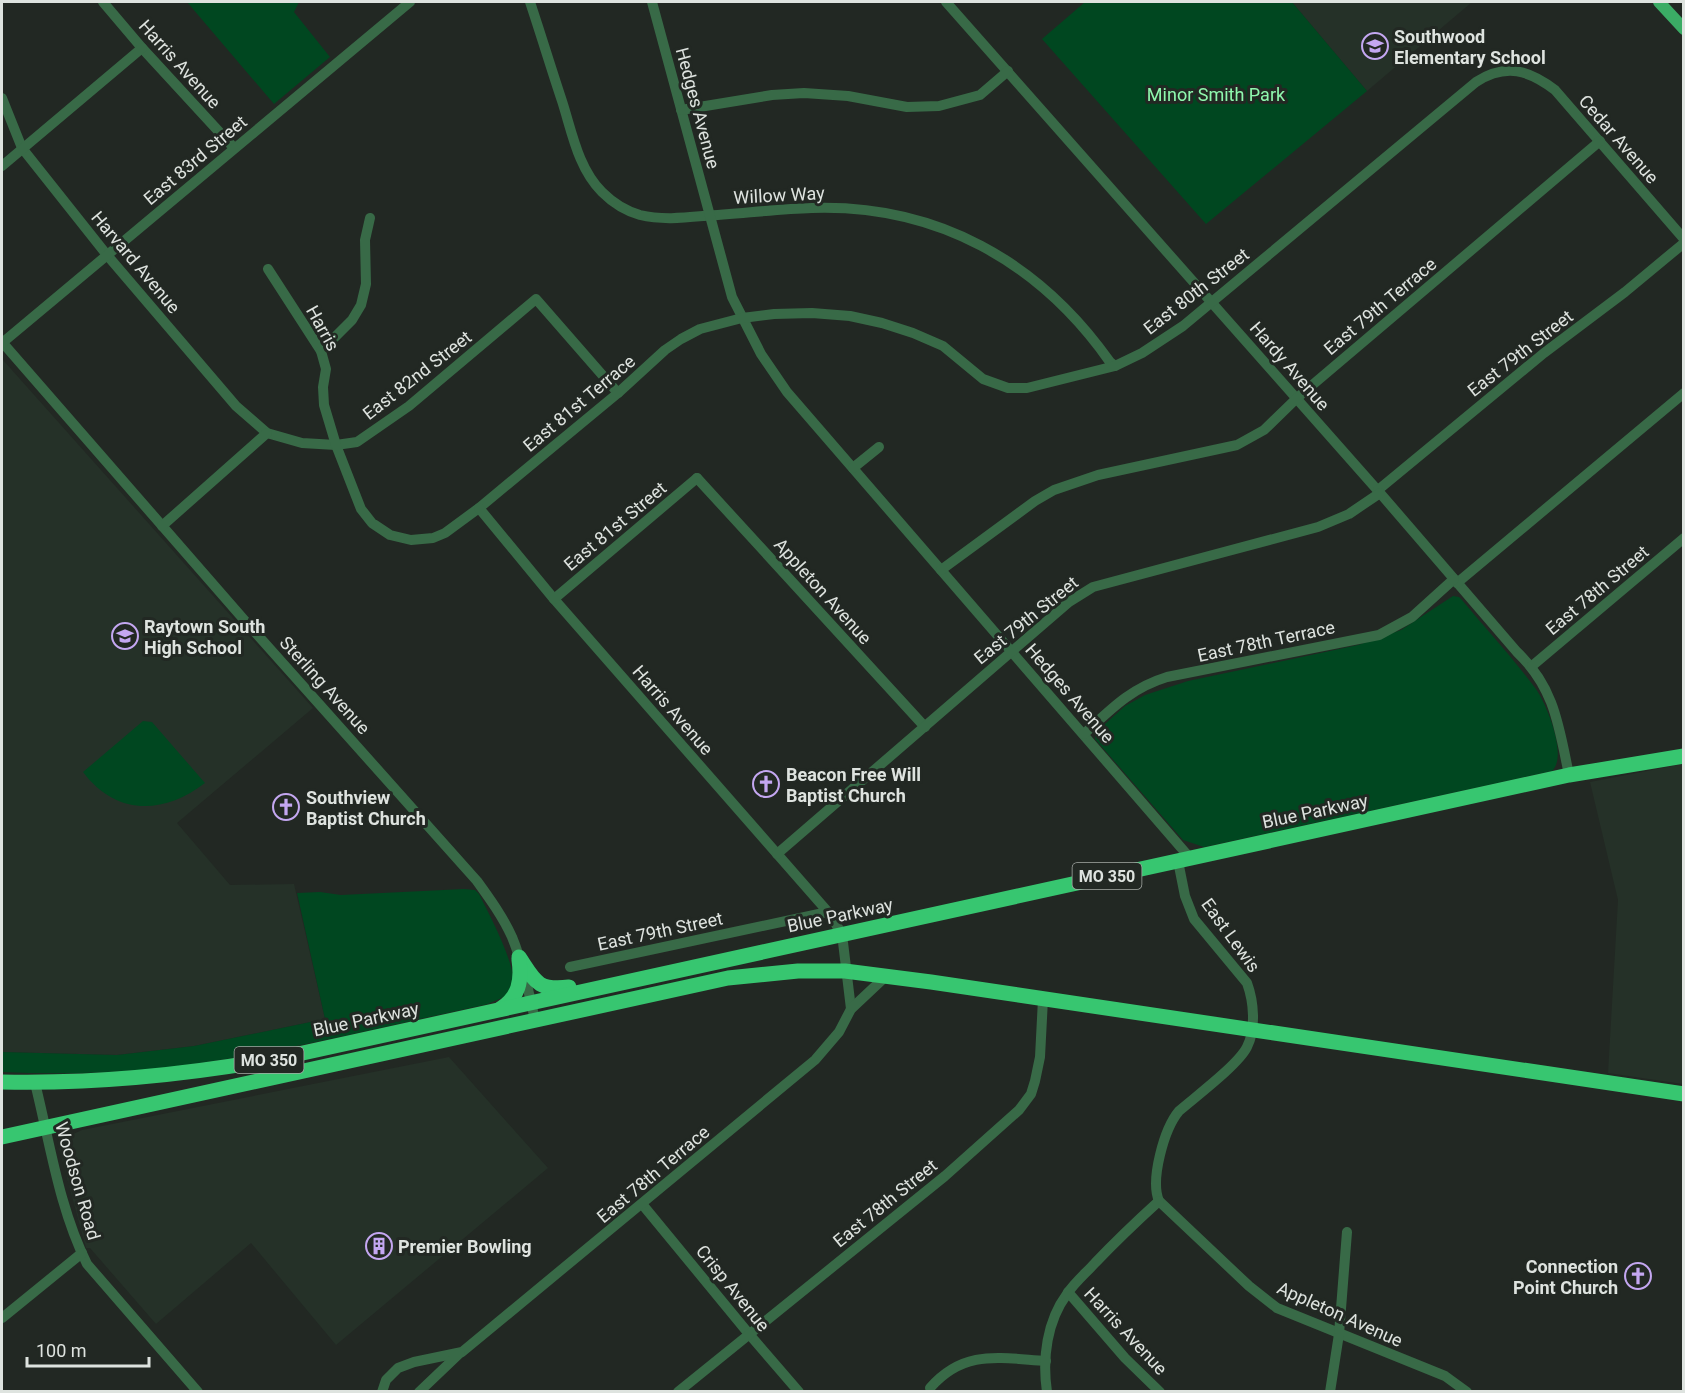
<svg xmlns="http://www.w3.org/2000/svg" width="1685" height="1393" font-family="Roboto,sans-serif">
<rect width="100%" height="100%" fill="#222823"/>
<g fill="#253128">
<path d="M1292,2H1472L1367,91Z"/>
<path d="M3,360L313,708L177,823L230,885L294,884L325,1019L194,1046L117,1055L2,1052V361Z"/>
<path d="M1683,764H1684L1683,1084L1608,1073L1618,900L1590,782Z"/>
<path d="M449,1057L548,1168L336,1345L251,1243L156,1324L90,1248H86L59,1148L60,1143L67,1137L82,1130Z"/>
</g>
<g fill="#004720">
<path d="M187,2H299L294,12L330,57L274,104Z"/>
<path d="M1085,2H1292L1367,91L1206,224L1042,39Z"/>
<path d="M1453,596L1459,597L1462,600C1486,629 1513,658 1536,689C1547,705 1568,756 1552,771L1204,847L1183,840L1095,739V733L1125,706L1145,695L1188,681L1358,645L1401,630Z"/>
<path d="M143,721L152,722L205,783C163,815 116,816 83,772Z"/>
<path d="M464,889L475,890L479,894C488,912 520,971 512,988C508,997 497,1000 488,1004C390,1025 292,1050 193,1064C130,1073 65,1075 2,1072V1052L117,1055L194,1046L325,1019L297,893L320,892L341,895Z"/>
</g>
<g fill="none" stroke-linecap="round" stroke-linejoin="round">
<g stroke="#386a47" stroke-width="10">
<path d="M103,2L142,48L234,148"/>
<path d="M530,2C541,35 551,68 562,101C572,132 578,168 602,192C612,202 626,211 640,215C661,220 682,218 704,216C740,214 776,209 812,208C936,204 1039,261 1110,362L1115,366"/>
<path d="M652,2L732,297L761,354L787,392L1190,858"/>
<path d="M946,2L1380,493L1517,652C1555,688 1559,727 1569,775"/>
<path d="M2,98L22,148L107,255L236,406L267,433L302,443L336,445L357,442L409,406L536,299L618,393"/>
<path d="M681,110L772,95L804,93L848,96L907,107L939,106L980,95L1008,71"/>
<path d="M2,166L142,48"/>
<path d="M268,269L321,351L326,369L323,387L324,405L336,445L361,509L372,523L390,535L411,540L433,538L445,533L479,508L618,393L665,350L681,339L700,329L742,318L774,314L812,313L850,316L882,323L913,333L943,346L983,379L1008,388H1027L1115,366L1142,353L1183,326L1476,82C1506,63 1529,70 1555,90L1684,239"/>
<path d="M2,342L246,622L477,881C490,899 503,917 512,937C523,964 529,993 535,1020"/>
<path d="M2,343L410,2"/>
<path d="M321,351L352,320L361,305L366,284L365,240L370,218"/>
<path d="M853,468L879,447"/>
<path d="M697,478L925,727"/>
<path d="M1378,490L1544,353L1625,292L1684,243"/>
<path d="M479,508L554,599L828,912L842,934L851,1009"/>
<path d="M162,526L267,433"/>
<path d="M941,570L1035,501L1054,490L1098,475L1237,445L1264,430L1297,398L1600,141"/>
<path d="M1457,583L1684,393"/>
<path d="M554,599L697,478"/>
<path d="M1532,666L1684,538"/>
<path d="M1084,734C1111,709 1131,688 1167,677L1379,635L1412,617L1454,579"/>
<path d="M777,854L1069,602L1093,587L1318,527L1349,514L1380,493"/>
<path d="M1178,861L1185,896L1194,919L1247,983C1254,1002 1256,1029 1247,1047C1238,1065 1195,1097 1179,1111C1164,1129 1150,1180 1159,1201L1249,1286L1277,1308L1445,1376L1467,1392"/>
<path d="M570,967L828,912"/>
<path d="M35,1083C50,1143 59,1208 87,1264L198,1392"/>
<path d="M642,1204L749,1334L799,1392"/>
<path d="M1068,1292L1125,1358L1160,1392"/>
<path d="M2,1318L82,1253"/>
<path d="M930,1388C964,1349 999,1358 1046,1361"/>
<path d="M382,1392L386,1380L398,1368L414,1362L462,1352L815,1060L839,1032L851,1009L885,977"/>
<path d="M419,1392L460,1353"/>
<path d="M678,1392L945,1176L1019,1110L1031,1094L1035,1081L1040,1057L1043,999"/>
<path d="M1047,1392C1042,1358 1047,1321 1067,1294C1075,1282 1086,1273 1095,1263C1116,1241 1137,1221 1159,1201"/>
<path d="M1330,1392L1339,1334L1347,1232"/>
</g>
<path stroke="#3bac65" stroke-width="12" d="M1659,2L1684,29"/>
<g stroke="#37c670" stroke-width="15">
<path d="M519,957C535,981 537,991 569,987"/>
<path d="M500,1009C519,997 522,981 519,960"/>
<path d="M2,1082C96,1084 187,1075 280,1058L1569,775L1684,756"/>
<path d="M2,1137L728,978L798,971H845L931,982L1684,1094"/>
</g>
</g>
<defs>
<symbol id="school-ring" viewBox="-11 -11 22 22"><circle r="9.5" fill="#222823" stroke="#c4a7f1" stroke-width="1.5"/><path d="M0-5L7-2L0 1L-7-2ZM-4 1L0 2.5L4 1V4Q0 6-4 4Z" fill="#c4a7f1"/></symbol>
<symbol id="church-ring" viewBox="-11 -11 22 22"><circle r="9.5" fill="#222823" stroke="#c4a7f1" stroke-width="1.5"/><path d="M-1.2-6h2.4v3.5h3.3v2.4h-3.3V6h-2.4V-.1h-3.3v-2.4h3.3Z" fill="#c4a7f1"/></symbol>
<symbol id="building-ring" viewBox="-11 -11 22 22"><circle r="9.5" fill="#222823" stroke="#c4a7f1" stroke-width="1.5"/><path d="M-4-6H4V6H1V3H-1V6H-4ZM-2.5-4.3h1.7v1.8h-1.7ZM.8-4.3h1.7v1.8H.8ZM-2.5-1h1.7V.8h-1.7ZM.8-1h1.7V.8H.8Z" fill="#c4a7f1"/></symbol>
</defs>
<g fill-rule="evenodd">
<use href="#school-ring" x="1360" y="31" width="30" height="30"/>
<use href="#school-ring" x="110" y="621" width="30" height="30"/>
<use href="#church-ring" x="751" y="769" width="30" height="30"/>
<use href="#church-ring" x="271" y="792" width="30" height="30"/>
<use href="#building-ring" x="364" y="1231" width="30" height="30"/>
<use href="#church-ring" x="1623" y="1261" width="30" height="30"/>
</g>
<g text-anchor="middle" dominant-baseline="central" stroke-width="6" stroke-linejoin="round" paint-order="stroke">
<g fill="#222823" stroke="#a6aba7" stroke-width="1.5">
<rect x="1072.5" y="863" width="69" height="26" rx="4.5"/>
<rect x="234.5" y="1047" width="69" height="26" rx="4.5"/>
</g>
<g font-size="16" font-weight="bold" fill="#dee3df">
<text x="1107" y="876">MO 350</text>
<text x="269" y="1060">MO 350</text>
</g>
<g font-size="18" font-weight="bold" fill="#dee3df" stroke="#222823" text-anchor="start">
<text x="1394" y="36">Southwood<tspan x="1394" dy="21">Elementary School</tspan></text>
<text x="144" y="626">Raytown South<tspan x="144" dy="21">High School</tspan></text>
<text x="786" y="774">Beacon Free Will<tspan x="786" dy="21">Baptist Church</tspan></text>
<text x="306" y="797">Southview<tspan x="306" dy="21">Baptist Church</tspan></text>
<text x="398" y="1246">Premier Bowling</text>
<text x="1618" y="1266" text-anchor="end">Connection<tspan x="1618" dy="21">Point Church</tspan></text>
</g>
<g font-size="18" fill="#dee3df" stroke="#222823">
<text transform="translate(180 64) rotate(48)">Harris Avenue</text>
<text transform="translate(698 108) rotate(75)">Hedges Avenue</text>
<text transform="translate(1619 139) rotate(49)">Cedar Avenue</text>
<text transform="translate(195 160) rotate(-40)">East 83rd Street</text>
<text transform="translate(779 195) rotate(-3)">Willow Way</text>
<text transform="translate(136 262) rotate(50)">Harvard Avenue</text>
<text transform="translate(1196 291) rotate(-38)">East 80th Street</text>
<text transform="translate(1380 306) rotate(-40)">East 79th Terrace</text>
<text transform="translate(323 328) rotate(61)">Harris</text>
<text transform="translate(1520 353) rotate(-38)">East 79th Street</text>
<text transform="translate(1290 366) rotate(49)">Hardy Avenue</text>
<text transform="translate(417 375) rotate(-38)">East 82nd Street</text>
<text transform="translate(579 403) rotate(-40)">East 81st Terrace</text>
<text transform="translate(615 526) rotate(-40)">East 81st Street</text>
<text transform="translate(1597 590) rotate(-40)">East 78th Street</text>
<text transform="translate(823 591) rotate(48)">Appleton Avenue</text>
<text transform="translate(1026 620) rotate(-39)">East 79th Street</text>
<text transform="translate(1266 641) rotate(-12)">East 78th Terrace</text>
<text transform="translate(325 685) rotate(48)">Sterling Avenue</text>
<text transform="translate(1070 693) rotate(49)">Hedges Avenue</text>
<text transform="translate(673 710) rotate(49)">Harris Avenue</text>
<text transform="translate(1315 811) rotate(-12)">Blue Parkway</text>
<text transform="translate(840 915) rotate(-12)">Blue Parkway</text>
<text transform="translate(660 931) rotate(-12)">East 79th Street</text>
<text transform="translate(1231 935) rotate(54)">East Lewis</text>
<text transform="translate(366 1019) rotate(-12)">Blue Parkway</text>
<text transform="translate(653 1174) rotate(-40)">East 78th Terrace</text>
<text transform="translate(78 1181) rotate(74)">Woodson Road</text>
<text transform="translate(885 1203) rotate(-39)">East 78th Street</text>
<text transform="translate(733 1288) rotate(51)">Crisp Avenue</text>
<text transform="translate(1340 1314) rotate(24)">Appleton Avenue</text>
<text transform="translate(1126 1331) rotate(47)">Harris Avenue</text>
</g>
<g font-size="18" fill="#8ff8ae" stroke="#222823">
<text x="1216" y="94">Minor Smith Park</text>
</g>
</g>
<rect width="1685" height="1393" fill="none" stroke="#dee3df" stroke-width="6"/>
<path d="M27 1357v9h122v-9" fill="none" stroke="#dee3df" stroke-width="3"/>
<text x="36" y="1357" font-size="18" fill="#dee3df" stroke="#222823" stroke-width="4.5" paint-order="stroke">100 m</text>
</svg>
